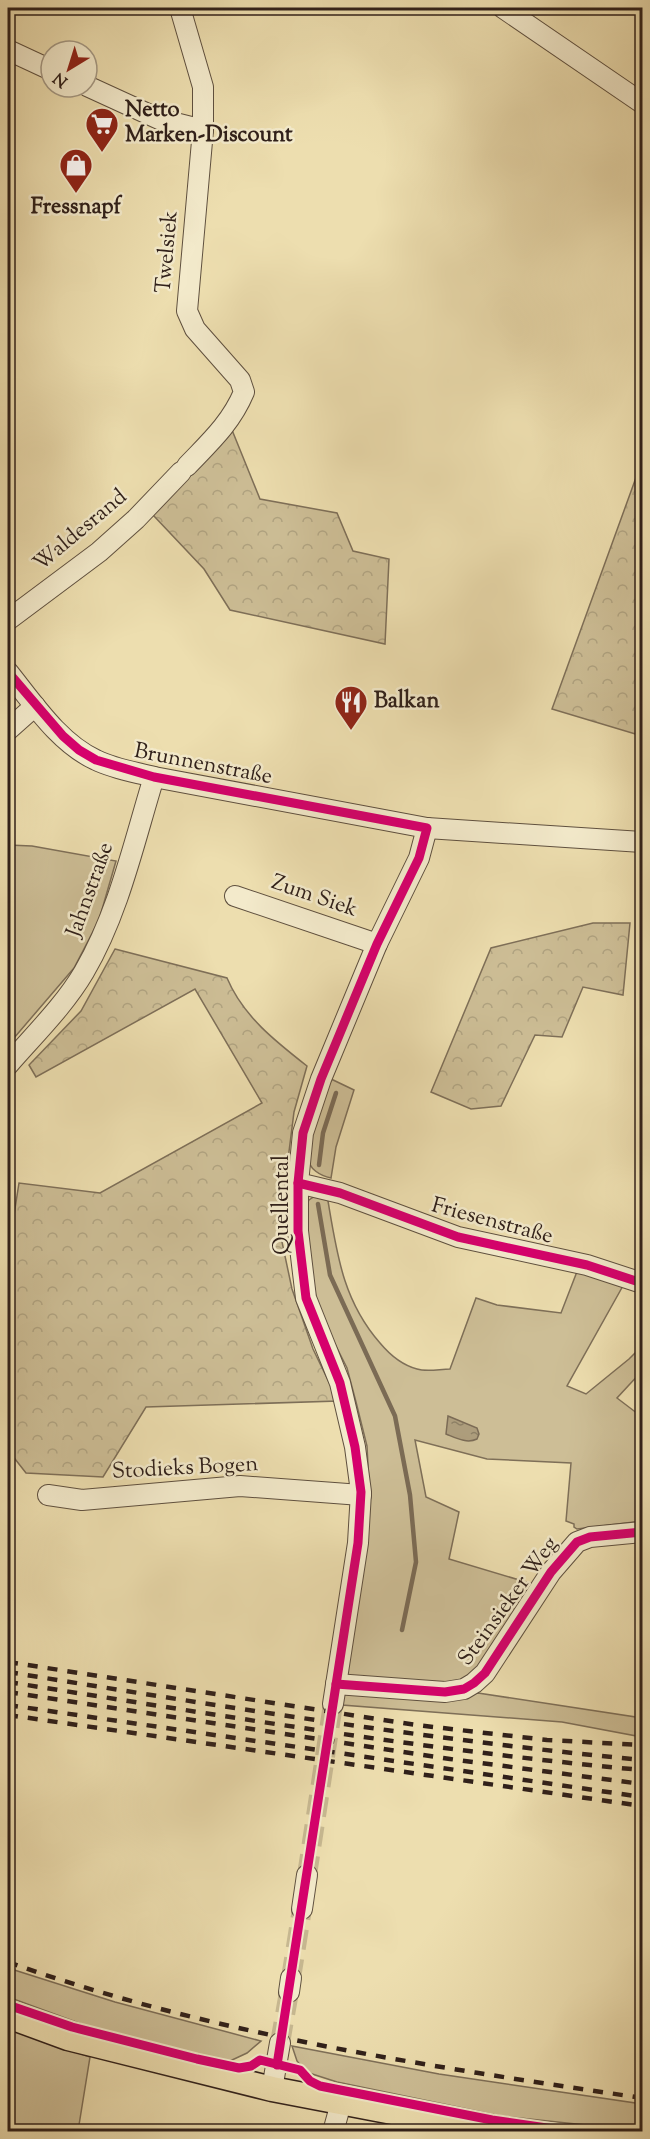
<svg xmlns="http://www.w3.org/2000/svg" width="650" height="2139" font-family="'Sorts Mill Goudy',serif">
<defs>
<pattern id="forest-crowns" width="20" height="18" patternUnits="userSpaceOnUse" patternTransform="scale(1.5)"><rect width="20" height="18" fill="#cdbe96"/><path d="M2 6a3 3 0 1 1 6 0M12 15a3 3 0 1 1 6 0" fill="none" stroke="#b0a381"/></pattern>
<pattern id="water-ripples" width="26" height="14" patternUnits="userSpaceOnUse" patternTransform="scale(1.5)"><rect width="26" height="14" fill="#ad9d7c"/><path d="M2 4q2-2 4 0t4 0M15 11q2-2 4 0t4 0" fill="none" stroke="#8d8065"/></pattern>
</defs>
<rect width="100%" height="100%" fill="#eddeaf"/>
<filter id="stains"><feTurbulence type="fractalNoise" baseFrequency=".00333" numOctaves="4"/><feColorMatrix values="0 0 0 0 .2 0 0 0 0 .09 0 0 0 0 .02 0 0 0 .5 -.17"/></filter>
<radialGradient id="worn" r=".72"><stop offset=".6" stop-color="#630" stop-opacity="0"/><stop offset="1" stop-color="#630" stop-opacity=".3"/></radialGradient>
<g fill="#cdbe96" stroke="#7e6f58" stroke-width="1.5">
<path d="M8,845L32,846L116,861L99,920L74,968L8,1045Z"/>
<path d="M329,1078L354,1090L336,1147L331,1178C321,1176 308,1169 308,1157C306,1138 323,1098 329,1078Z"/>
<path d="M329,1194L328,1201C337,1254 343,1301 380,1343C390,1355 402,1365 417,1369C427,1372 440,1369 450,1369L476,1298L497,1305L561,1313L578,1269L624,1284L567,1386L586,1394L629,1359L642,1346V1371L617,1398L642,1417V1521L577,1529L574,1527V1524L566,1521L571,1463L487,1459L415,1440L426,1497L459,1512L449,1559L536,1585L484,1666L449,1687L343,1677L369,1486L367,1446L356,1402L347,1368L332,1338L316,1298L305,1225V1208L309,1200L315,1196Z"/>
<path d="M478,1693L642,1718V1737L562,1722L342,1705L344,1694L452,1697Z"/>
<path d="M8,1968L115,2002L261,2041L247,2053L230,2061L204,2058L95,2029L8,1997Z"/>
<path d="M8,2029L90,2057L78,2131H8Z"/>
<path d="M292,2046L439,2074L642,2104V2131L501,2116L337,2082L306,2072L297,2061Z"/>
</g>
<g fill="url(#forest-crowns)" stroke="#7e6f58" stroke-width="1.5">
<path d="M232,430L260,499L337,513L353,551L389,559L385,644L230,610L204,569L153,515Z"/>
<path d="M642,461V736L552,709Z"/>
<path d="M593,923H630L623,995L583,987L562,1037L535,1035L501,1106L471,1109L431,1092L491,948Z"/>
<path d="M115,949L227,978C243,1016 275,1041 307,1066L294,1112L283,1199L282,1242L292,1289L313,1349L338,1401L146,1407L103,1477L26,1473L8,1450V1253L19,1183L100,1193L262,1103L195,989L36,1077L29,1065L81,1011Z"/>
</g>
<path fill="url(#water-ripples)" stroke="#7b6b55" stroke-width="1.5" d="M448,1416L477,1428L479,1434L477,1439C467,1444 456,1438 446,1434Z"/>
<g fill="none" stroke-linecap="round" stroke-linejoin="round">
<g stroke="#7b6b55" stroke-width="4.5">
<path d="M319,1165L323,1133L336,1093"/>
<path d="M318,1204L330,1275L395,1416L410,1495L416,1562L402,1630"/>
</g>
<g stroke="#c7b891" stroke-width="20" stroke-dasharray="20 10" stroke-linecap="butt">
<path d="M307,1875L333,1704"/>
<path d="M291,1978L302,1909"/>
<path d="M280,2043L289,1992"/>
</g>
<defs>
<g id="minor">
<path d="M180,8L203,87V130L187,311L195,329L240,380L244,392C231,423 210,442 187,466"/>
<path d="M503,8L642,103"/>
<path d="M8,50L51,70"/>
<path d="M87,86L159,119L203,130"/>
<path d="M8,620L99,552L136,519L181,472"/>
<path d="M8,672C33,703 59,743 96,760C114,769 135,772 154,777L427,828L642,842"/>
<path d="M8,730L35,706"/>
<path d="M235,896L377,944"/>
<path d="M8,1065C34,1035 64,1006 84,972C119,912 134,842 154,777"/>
<path d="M298,1183L340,1193L458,1237L587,1265L642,1283"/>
<path d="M48,1495L82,1500L240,1486L361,1495"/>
<path d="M336,1684L445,1692L464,1689L474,1683L485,1673L551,1572L577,1542L590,1537L642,1532"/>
<path d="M333,1704L358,1543L361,1492L355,1447L340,1383L306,1298L298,1231V1183L303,1133L321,1079L377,944L419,858L427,828"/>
<path d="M302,1909L307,1875"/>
<path d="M289,1992L291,1978"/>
<path d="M272,2089L280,2043"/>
<path d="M333,2132L341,2103"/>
</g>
<path id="major" d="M8,2016L68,2038L272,2089L497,2132"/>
</defs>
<use href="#minor" stroke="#5f503f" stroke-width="22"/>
<use href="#major" stroke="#30201a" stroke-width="27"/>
<use href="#minor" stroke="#f3eacb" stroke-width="20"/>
<use href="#major" stroke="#eddeaf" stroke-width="24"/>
<g stroke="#30201a" stroke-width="4.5" stroke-dasharray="10 10" stroke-linecap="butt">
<path d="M8,1662L416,1725L547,1740L642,1745"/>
<path d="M8,1672C218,1706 430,1740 642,1760"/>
<path d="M8,1682C218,1715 430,1751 642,1770"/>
<path d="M8,1692L450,1759L642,1784"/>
<path d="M8,1705L642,1797"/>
<path d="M8,1715L642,1806"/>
<path d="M8,1962C212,2035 428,2066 642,2098"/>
</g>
<defs>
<g id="cycleway">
<path d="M8,672L63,736L79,750L96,760L154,777L427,828L419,858L377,944L321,1079L303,1133L298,1183V1231L306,1298L340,1383L355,1447L361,1492L358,1543L277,2065"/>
<path d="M298,1183L340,1193L458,1237L587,1265L642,1283"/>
<path d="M336,1684L445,1692L464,1689L474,1683L485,1673L551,1572L577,1542L590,1537L642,1532"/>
<path d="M8,2005L72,2027L197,2059L239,2068L251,2066L260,2060L300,2070L310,2081L320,2086L492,2120L574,2132"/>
</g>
</defs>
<use href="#cycleway" stroke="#f3eacb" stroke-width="13"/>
<use href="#cycleway" stroke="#d6006c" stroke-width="9"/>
</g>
<defs>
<symbol id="supermarket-pin" viewBox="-11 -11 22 30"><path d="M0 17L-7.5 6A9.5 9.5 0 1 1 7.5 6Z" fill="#8f2418" stroke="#f3eacb"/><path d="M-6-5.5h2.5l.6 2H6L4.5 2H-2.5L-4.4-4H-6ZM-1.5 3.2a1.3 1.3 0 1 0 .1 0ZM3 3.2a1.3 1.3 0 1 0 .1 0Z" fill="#fff"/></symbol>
<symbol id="shop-pin" viewBox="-11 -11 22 30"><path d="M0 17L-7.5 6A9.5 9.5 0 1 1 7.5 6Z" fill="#8f2418" stroke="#f3eacb"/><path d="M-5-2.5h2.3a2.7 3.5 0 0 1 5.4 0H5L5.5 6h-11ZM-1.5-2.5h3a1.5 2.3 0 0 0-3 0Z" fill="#fff"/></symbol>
<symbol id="restaurant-pin" viewBox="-11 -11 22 30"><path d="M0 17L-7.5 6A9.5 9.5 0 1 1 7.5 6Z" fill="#8f2418" stroke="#f3eacb"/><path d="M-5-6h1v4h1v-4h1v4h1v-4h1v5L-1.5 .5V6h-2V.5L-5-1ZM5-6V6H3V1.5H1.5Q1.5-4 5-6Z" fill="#fff"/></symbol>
</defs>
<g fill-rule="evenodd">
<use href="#supermarket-pin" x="83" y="105" width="38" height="52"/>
<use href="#shop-pin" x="57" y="146" width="38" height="52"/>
<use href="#restaurant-pin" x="332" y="683" width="38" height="52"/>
</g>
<g text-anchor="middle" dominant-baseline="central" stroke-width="5" stroke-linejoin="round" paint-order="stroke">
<g font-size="22" font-weight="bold" fill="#30201a" stroke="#f3eacb" text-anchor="start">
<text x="125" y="111">Netto<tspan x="125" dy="25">Marken-Discount</tspan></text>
<text x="76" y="208" text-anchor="middle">Fressnapf</text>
<text x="374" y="702">Balkan</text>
</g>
<g font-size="22" fill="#30201a" stroke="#f3eacb">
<text transform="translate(168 252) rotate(-85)">Twelsiek</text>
<text transform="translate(81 531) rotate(-40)">Waldesrand</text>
<text transform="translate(203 765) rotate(11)">Brunnenstraße</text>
<text transform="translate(91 890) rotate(-70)">Jahnstraße</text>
<text transform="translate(314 897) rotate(19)">Zum Siek</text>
<text transform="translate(283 1205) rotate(-90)">Quellental</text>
<text transform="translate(492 1222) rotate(15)">Friesenstraße</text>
<text transform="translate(185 1469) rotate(-3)">Stodieks Bogen</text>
<text transform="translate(509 1602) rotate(-54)">Steinsieker Weg</text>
</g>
</g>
<rect width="650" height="2139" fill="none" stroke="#eddeaf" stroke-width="30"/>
<rect x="9" y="9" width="632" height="2121" fill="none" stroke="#30201a" stroke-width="3"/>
<rect x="15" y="15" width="620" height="2109" fill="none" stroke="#30201a" stroke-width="1.5"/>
<g transform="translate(69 69) rotate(218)"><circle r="28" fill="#f3eacb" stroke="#a59984" stroke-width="1.5"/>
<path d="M0-4.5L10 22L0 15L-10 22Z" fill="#8f2418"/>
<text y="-9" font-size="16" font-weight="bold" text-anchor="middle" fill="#30201a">N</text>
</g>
<rect width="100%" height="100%" filter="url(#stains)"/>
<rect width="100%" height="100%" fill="url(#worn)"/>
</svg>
